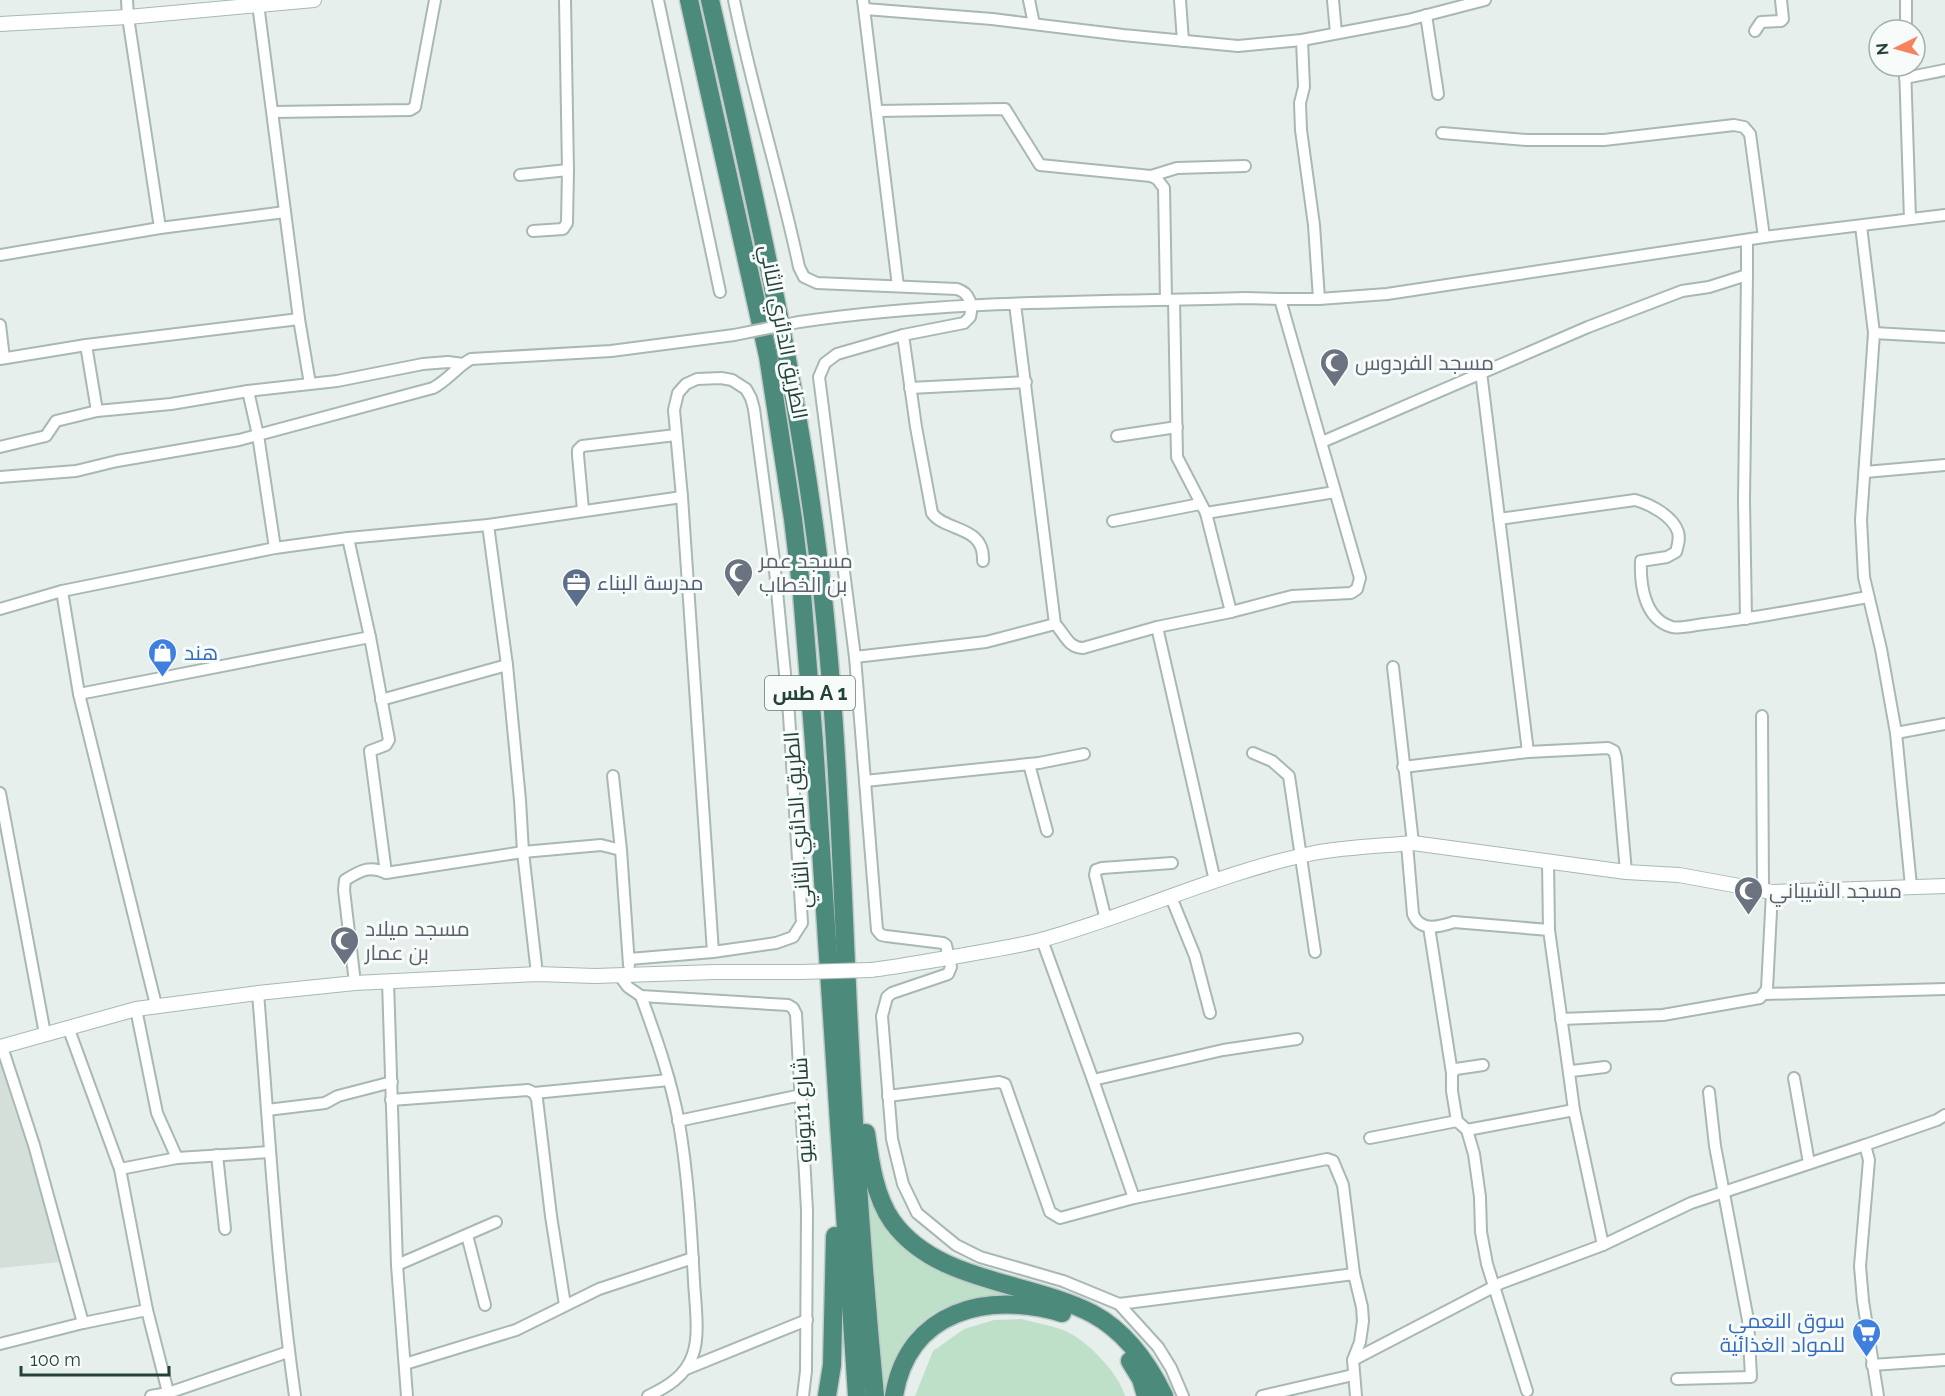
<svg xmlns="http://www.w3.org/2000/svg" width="1945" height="1396" font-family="Raleway,Cairo,sans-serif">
<rect width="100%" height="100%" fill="#e6efeb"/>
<path fill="#d4dfda" d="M0,1063L17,1117L35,1159L60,1262L0,1268Z"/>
<g fill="#bfe0c8">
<path d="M866,1171L901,1242L1048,1300C1000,1298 944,1290 910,1335C898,1352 893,1376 886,1396H882Z"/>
<path d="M1022,1319C1036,1323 1050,1325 1063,1330C1085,1338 1119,1373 1125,1396H915L933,1351L964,1329L994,1320Z"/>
</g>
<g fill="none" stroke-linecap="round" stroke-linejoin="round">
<defs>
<g id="minor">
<path d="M127,0L128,17L160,228"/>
<path d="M658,0L720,292"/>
<path d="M734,0C752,90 780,177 799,267L804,277L817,283L957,289C970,293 973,305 970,317L964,323L903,335L837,354L825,363L819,377L855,657L877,930L881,935L886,936L943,943L946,945L951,967L948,974L892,993L887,997L882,1016L892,1139L903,1184L917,1213L956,1245L980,1257L1063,1281L1119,1304L1158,1347L1171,1368L1183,1396"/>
<path d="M863,0L898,286"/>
<path d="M1029,0L1034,24"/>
<path d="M1180,0L1183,41"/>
<path d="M1333,0L1336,33"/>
<path d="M258,4L299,319L310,384"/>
<path d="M865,9L992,19L1123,35L1238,46L1302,40L1408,20L1485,0"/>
<path d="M1426,15L1438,94"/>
<path d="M1906,30V0"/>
<path d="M1755,31L1761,22L1781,21L1783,19L1781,0"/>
<path d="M1302,40L1304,87L1300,103L1301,130L1314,225L1319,299"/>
<path d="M1905,66L1910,219"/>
<path d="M1905,78L1945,70"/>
<path d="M877,111L1005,109L1040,165L1151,176L1157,179L1164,188L1166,300"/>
<path d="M273,112L410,110L415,107L435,0"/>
<path d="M1442,133L1527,140H1604L1734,125L1744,127L1750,134L1764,237"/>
<path d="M520,175L568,170L565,0"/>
<path d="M1151,176L1177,168L1245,166"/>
<path d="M1861,226L1874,333L1861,520L1864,577L1881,649L1896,733L1911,886"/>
<path d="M533,231L563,229L567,223L568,170"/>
<path d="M0,255L160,228L285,212"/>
<path d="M1280,299H1319L1387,294L1764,237L1945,215"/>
<path d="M1174,300L1177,457L1206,513L1231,612"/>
<path d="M799,322C947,300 1096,302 1245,298L1280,299L1360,578L1357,589L1351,593L1292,596L1231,612L1157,627L1083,648C1068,648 1065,634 1055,624L1015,304"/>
<path d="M0,325L4,358"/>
<path d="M1874,333L1945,337"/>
<path d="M903,335L916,427L932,513C945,532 985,525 983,561"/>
<path d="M86,345L299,319"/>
<path d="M0,359L86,345L97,411"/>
<path d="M1481,372L1528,752"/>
<path d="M910,388L1026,382"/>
<path d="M248,391L258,435L275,548L348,538L488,525L682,497"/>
<path d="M1117,436L1177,427"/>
<path d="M1322,442L1588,327L1682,291L1709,287L1747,275V240"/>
<path d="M0,447L46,436L56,421L97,411L171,404L248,391L337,381L423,364L448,362L463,364"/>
<path d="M1865,472L1945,465"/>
<path d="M0,477L76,471L117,461L239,440L433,388C448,380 459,365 471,359L611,351L734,335"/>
<path d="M583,510L578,455V450L582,446L676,435"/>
<path d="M1206,513L1335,492"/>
<path d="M1499,519L1635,500C1650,504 1673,516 1678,532C1680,539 1678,545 1676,552L1667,557L1641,561C1640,584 1644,619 1672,627C1680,629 1695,625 1704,624C1759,618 1813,607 1868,597"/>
<path d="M1113,521L1200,504"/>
<path d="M488,525L507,665L520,800L523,852L537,974"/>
<path d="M348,538L370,637L389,740L386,745L370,751L386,873C369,865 360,871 345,880L344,890L355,983"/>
<path d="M62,591L79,694L156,1005"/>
<path d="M0,609L62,591L275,548"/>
<path d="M1746,619L1744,500L1747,275"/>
<path d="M1157,627L1215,881"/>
<path d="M855,657L986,642L1055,624"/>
<path d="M1393,667L1413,843"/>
<path d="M79,694L370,637"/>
<path d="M381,700L507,665"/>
<path d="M1762,716L1763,890"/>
<path d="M1896,733L1945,724"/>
<path d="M1253,753L1272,761L1289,776L1315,952"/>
<path d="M1029,764L1047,831"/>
<path d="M1403,767L1528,752L1608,748L1614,751L1616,758L1626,872"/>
<path d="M613,776L621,850L629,965"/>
<path d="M865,781L1039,763L1084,754"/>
<path d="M0,793L45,1034"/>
<path d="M1407,844L1413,914C1420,932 1439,927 1454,922L1549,930L1569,1073"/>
<path d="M1548,861L1549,930"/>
<path d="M386,873L523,852L601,845L621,850"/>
<path d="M1171,897L1195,956L1210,1013"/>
<path d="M1106,920L1095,875L1096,870L1102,868L1172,863"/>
<path d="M1429,927L1452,1073"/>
<path d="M1042,940L1093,1080L1134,1198"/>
<path d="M629,959L713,952L776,943L793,937L802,923L789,715L774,560L754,409L751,398L746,389L732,380L721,378L697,379L686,384L678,393L674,410L682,497L713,952"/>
<path d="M619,975L628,987L641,996L788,1005L793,1008L796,1014L807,1210L806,1371L803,1396"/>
<path d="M388,981L397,1265L407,1396"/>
<path d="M258,993C269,1127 276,1262 295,1396"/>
<path d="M1765,994L1945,989"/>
<path d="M641,996C656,1037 671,1079 679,1123C688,1175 691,1228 694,1281C695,1302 700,1335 693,1354C686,1376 667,1387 648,1396"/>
<path d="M136,1009L157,1113L177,1158L270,1152"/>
<path d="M1561,1019L1663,1015L1760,998L1767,989L1772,892"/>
<path d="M68,1027L120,1169L147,1310L169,1396"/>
<path d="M2,1047L34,1145L83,1323"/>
<path d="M1483,1065L1456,1069L1452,1073V1091L1457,1121L1467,1130L1474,1154L1480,1197L1481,1232L1487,1264L1527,1391"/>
<path d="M1794,1078L1809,1163"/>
<path d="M1093,1080L1223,1050L1297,1039"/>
<path d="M534,1093L669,1080"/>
<path d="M888,1096L999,1082L1005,1084L1050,1212L1060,1218L1134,1198L1327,1159L1333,1161L1343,1185L1354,1274"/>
<path d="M391,1100L528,1090L534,1093L537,1099L551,1216L565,1305"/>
<path d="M267,1110L325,1103L338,1096L392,1082"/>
<path d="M678,1121L801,1095"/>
<path d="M1467,1130L1574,1110"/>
<path d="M1370,1138L1457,1121"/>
<path d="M217,1155L225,1229"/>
<path d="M120,1169L177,1158"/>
<path d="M467,1235L485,1305"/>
<path d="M1603,1245L1574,1110L1569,1073L1572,1071L1605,1067"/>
<path d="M397,1265L496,1222"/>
<path d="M1119,1304L1354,1274L1362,1307L1363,1321L1360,1342L1353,1360L1356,1396"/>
<path d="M0,1344L83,1323L147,1310"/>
<path d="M1353,1360L1501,1283L1603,1245L1691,1203L1865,1145"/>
<path d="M405,1364L516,1330L599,1289L693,1258"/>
<path d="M1872,1365L1945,1360"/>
<path d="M686,1369L807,1320"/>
<path d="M1677,1379L1751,1377L1748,1320L1715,1146L1709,1092"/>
<path d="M151,1396L168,1393L288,1352"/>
<path d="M1262,1396L1353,1375"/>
<path d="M1878,1396L1863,1301L1860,1266L1869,1160L1865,1145L1937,1120L1945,1115"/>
</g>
<g id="tertiary">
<path d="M0,24L128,17L314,0"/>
<path d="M871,970C897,967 922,962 948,958C979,952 1010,948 1041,940C1133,915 1220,872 1314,853C1346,847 1381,846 1413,843L1626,872L1679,875L1772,892L1945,886"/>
<path d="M0,1047L136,1009L258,993L355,983L537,974L595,976L715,972H800"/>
</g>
<g id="trunk">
<path d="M689,0L768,356L793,519L802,594L814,743L857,1396"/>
<path d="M710,0C755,198 801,396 823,598C837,727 841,857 847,986C853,1123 862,1260 875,1396"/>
<path d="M866,1133C870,1162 875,1197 892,1221C936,1283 1030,1281 1093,1314C1126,1332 1148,1363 1164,1396"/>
<path d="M1130,1361L1141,1379L1146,1396"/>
<path d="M827,1396L832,1365L835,1236"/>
<path d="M894,1396C908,1310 988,1291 1062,1313"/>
</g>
</defs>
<use href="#minor" stroke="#a8b8b2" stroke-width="14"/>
<use href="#tertiary" stroke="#a8b8b2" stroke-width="16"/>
<use href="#trunk" stroke="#c2cac8" stroke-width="21"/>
<use href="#minor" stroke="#fff" stroke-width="10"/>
<use href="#tertiary" stroke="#fff" stroke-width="14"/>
<use href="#trunk" stroke="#4c8a7c" stroke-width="18"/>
<defs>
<path id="minor-bridge" d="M734,335L799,322"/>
<path id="tertiary-bridge" d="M800,972L871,970"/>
</defs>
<use href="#minor-bridge" stroke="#a8b8b2" stroke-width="14" stroke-linecap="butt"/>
<use href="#tertiary-bridge" stroke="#a8b8b2" stroke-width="16" stroke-linecap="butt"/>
<use href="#minor-bridge" stroke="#fff" stroke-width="10"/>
<use href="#tertiary-bridge" stroke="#fff" stroke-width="14"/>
</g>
<defs>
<symbol id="mosque-pin" viewBox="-11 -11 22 30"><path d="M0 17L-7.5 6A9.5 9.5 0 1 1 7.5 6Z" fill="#6b7280" stroke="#f7fbf9"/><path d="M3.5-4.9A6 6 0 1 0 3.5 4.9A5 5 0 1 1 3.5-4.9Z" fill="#fff"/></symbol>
<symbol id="office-pin" viewBox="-11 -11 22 30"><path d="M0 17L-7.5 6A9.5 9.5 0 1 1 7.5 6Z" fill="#5c6f8a" stroke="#f7fbf9"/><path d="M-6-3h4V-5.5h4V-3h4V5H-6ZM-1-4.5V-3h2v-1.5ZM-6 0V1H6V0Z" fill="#fff"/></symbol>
<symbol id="shop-pin" viewBox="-11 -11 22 30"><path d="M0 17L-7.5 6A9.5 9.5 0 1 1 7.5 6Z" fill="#3f7fe0" stroke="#f7fbf9"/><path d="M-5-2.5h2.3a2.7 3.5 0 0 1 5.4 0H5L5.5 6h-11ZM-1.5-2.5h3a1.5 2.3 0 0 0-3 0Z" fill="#fff"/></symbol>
<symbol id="supermarket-pin" viewBox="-11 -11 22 30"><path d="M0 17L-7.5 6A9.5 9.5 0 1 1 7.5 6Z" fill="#3f7fe0" stroke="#f7fbf9"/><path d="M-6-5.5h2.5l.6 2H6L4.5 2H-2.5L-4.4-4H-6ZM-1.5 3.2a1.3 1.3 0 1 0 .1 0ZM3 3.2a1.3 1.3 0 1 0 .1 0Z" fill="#fff"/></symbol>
</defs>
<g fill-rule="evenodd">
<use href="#mosque-pin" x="1318" y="346" width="33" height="45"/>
<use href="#mosque-pin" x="722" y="556" width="33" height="45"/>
<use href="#office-pin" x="560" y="566" width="33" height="45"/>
<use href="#shop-pin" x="146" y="636" width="33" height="45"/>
<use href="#mosque-pin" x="1732" y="874" width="33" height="45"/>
<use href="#mosque-pin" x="328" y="924" width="33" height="45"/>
<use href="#supermarket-pin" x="1850" y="1316" width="33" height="45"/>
</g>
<g text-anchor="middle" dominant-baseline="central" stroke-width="6" stroke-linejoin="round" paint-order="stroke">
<rect fill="#f7fbf9" stroke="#637a73" stroke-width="1.5" x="765" y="676" width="90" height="34" rx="4.5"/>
<g font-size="20" font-weight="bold" fill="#24423a">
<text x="810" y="693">طس A 1</text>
</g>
<g font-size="21" fill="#24423a" stroke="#f7fbf9">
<text transform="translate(784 332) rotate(79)">الطريق الدائري الثاني</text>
<text transform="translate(797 820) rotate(-94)">الطريق الدائري الثاني</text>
<text transform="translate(802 1110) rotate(-93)">شارع 11يونيو</text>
</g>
<g font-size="21" fill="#5b616d" stroke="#f7fbf9" text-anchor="start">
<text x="1355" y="362">مسجد الفردوس</text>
<text x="759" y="560">مسجد عمر<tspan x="759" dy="24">بن الخطاب</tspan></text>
<text x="1769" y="890">مسجد الشيباني</text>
<text x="365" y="928">مسجد ميلاد<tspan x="365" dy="24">بن عمار</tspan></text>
</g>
<g font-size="21" fill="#4e5e75" stroke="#f7fbf9" text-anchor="start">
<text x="597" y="582">مدرسة البناء</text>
</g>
<g font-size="21" fill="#366cbe" stroke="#f7fbf9" text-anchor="start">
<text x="184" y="652">هند</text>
<text x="1845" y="1320" text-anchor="end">سوق النعمي<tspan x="1845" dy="24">للمواد الغذائية</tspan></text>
</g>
</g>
<g transform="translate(1897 48) rotate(265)"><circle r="28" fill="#f7fbf9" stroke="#a3b1ad" stroke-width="1.5"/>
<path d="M0-4.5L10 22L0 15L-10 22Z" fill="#f4845f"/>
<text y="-9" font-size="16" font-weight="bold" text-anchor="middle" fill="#24423a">N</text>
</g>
<path d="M21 1366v9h148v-9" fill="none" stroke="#24423a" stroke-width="3"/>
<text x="30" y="1366" font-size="18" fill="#24423a" stroke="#f7fbf9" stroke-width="4.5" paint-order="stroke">100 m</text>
</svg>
